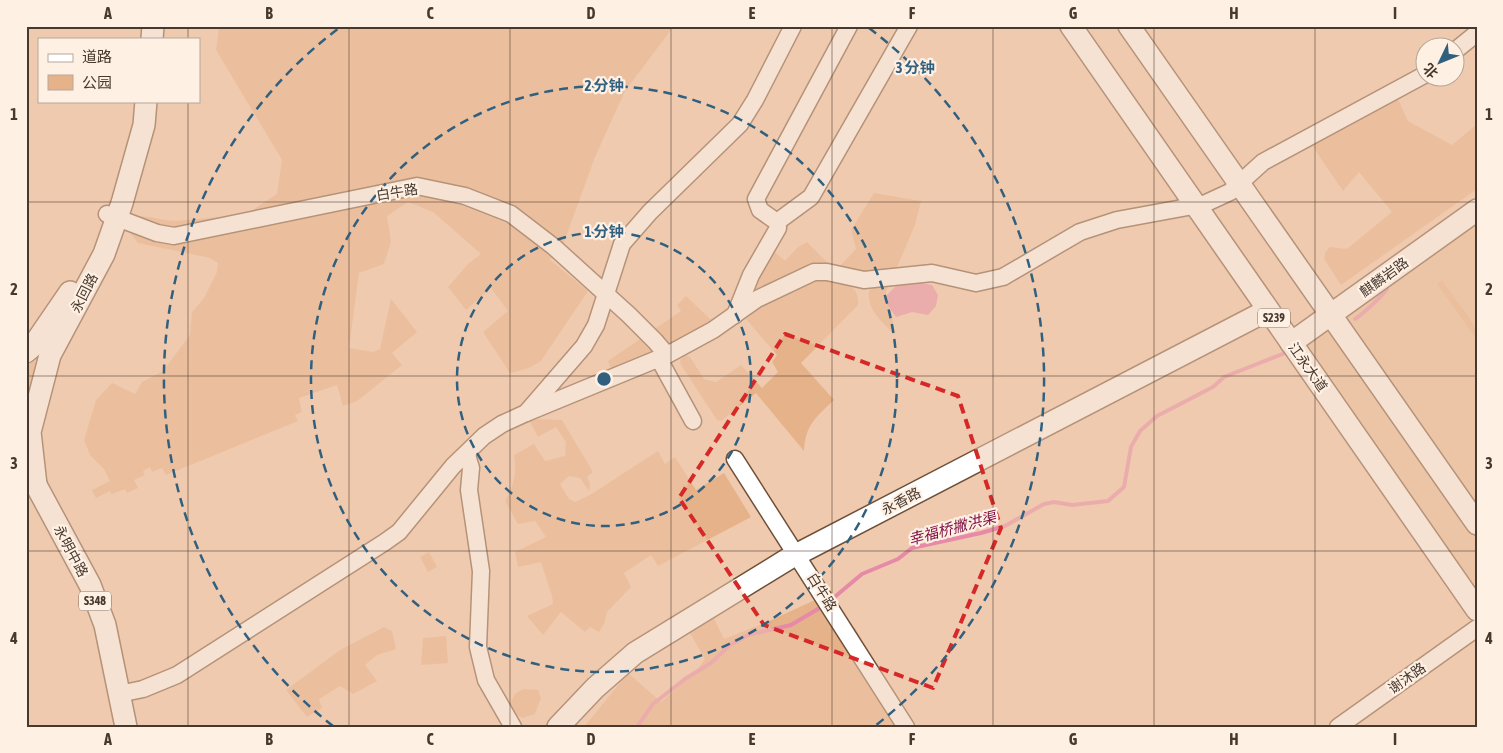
<svg xmlns="http://www.w3.org/2000/svg" width="1503" height="753" font-family="'Asap Condensed','Noto Sans SC',sans-serif">
<rect width="100%" height="100%" fill="#efcaae"/>
<path fill="#e9be9d" d="M1477,210V610L1291,343Z"/>
<g fill="#e6b28a">
<path d="M219,26H674L625,91L595,157L559,256L549,259L588,291L541,361L529,368L510,373L483,332L508,311L491,288L466,310L448,287L468,264L481,254L433,212L408,202L387,216L391,242L384,264L359,273L349,348L373,352L380,349L391,299L417,332L392,353L402,365L357,401L343,406L337,385L299,398L302,412L295,415L298,421L166,475L162,468L152,472L150,467L143,471L145,475L134,480L138,488L127,493L125,489L112,494L110,491L96,498L92,490L110,481L104,469L90,455L84,440L96,400L112,383L135,394L142,382L163,371L190,335L192,312L204,298L217,272L218,263L210,258L138,243L130,233L133,221L137,216C150,216 161,220 174,221L245,215L277,194L282,160L216,50Z"/>
<path d="M1398,99L1408,121L1452,145L1477,124V189L1341,285L1324,259L1326,251L1330,247L1347,249L1392,212L1359,172L1343,191L1311,144Z"/>
<path d="M874,193L921,201L915,225L894,274L807,269L783,277L750,300L748,287L769,247L785,261L798,247L807,242L833,268H838L856,249L851,230Z"/>
<path d="M818,279C836,280 861,282 858,305L801,363L834,400C816,417 805,425 804,451L756,393L721,421L717,420L681,365L680,360L685,355L690,357L704,379L716,382L741,365L762,388L778,372L772,362L777,355L746,319L767,300Z"/>
<path d="M1442,280L1477,329V340L1437,284Z"/>
<path d="M889,285L883,299L891,311L895,335C882,321 867,311 869,291L875,286Z"/>
<path d="M686,296L711,320C682,345 647,356 611,369L608,361L681,311L677,305Z"/>
<path d="M34,361L38,365L26,407V366Z"/>
<path d="M532,419L562,420L593,472L587,477L590,484L589,491L580,478L569,476L560,484L569,499L575,502L590,495L658,451L665,464L675,457L696,490L724,473L751,517L658,566L651,555L624,573L631,587L607,612L604,624L599,632L590,627L585,632L561,612L543,635L527,616L553,604L552,596L541,562L518,567L515,552L546,537L535,521L518,524L505,501C514,485 517,473 514,455L534,444L545,461L565,456L566,442L556,427L538,437L530,422Z"/>
<path d="M429,552L437,567L428,572L420,557Z"/>
<path d="M815,600L839,636L855,628L909,727H584L628,673L661,702L697,670L705,659L684,623L709,608L724,639L767,622Z"/>
<path d="M384,627L392,631L396,649L377,655L365,665L377,681L353,694L340,686L319,699L322,708L307,717L286,690L340,650Z"/>
<path d="M446,636L448,663L421,665L423,638Z"/>
<path d="M523,689L538,690L541,698L535,714L523,718L511,713L508,707L515,694Z"/>
</g>
<path fill="#e78aa8" d="M902,280L932,285L938,295L936,306L928,315L912,312L896,317L883,299Z"/>
<g fill="none" stroke-linecap="round" stroke-linejoin="round">
<g stroke="#e78aa8" stroke-width="4">
<path d="M1355,319C1363,314 1381,297 1387,289"/>
<path d="M831,600L862,574L898,559L912,548L981,533L1005,526L1044,504L1054,502L1072,505L1108,501L1124,487L1131,447L1140,431L1157,416L1213,387L1224,377L1285,353"/>
<path d="M637,727L653,704L685,679L711,663L730,645L748,635L791,625L823,606"/>
</g>
<defs>
<g id="minor">
<path d="M1456,50L1477,33"/>
<path d="M107,214L157,233L174,236L417,186L465,196L511,214L554,247L629,315L655,341L667,355"/>
<path d="M777,222L811,197L909,26"/>
<path d="M735,315L751,275L778,228L777,222L760,210L756,199L849,26"/>
<path d="M659,359L693,421"/>
<path d="M526,413L667,355L713,330L757,299L814,272H827L864,280L932,273L976,283L1003,277L1080,232L1117,220L1204,204L1230,192L1263,162L1426,74"/>
<path d="M467,455L471,468L469,490L481,571L478,647L486,680L513,727"/>
<path d="M735,459L906,727"/>
<path d="M119,694L143,689L177,675L385,542L399,532L453,466L484,436L502,424L526,413L584,346L596,325L622,244L650,212L740,124L755,100L793,26"/>
<path d="M1338,727L1477,628"/>
</g>
<g id="major">
<path d="M1071,26L1477,610"/>
<path d="M1129,26L1477,524"/>
<path d="M152,39L153,26"/>
<path d="M1291,343L1477,210"/>
<path d="M26,352L33,346L70,292"/>
<path d="M29,472L90,585L105,625L126,727"/>
<path d="M36,485L30,432L50,355L104,254L122,203L144,125L146,101"/>
<path d="M558,727L595,688L635,653L788,559L1268,310"/>
</g>
</defs>
<use href="#minor" stroke="#6f5037" stroke-width="19"/>
<use href="#major" stroke="#6f5037" stroke-width="24"/>
<use href="#minor" stroke="#fff" stroke-width="16"/>
<use href="#major" stroke="#fff" stroke-width="21"/>
</g>
<path d="M0 0H1503V753H0ZM785,334L958,396L1001,528L933,688L764,625L679,498Z" fill="#efcaae" fill-opacity=".55" fill-rule="evenodd"/>
<path fill="none" stroke="#d62828" stroke-width="4" stroke-dasharray="10 6" stroke-linejoin="round" d="M785,334L958,396L1001,528L933,688L764,625L679,498Z"/>
<path fill="none" stroke="#48392e" stroke-width="1" stroke-opacity="0.55" d="M188,26V39M349,26V727M510,26V727M671,26V727M832,26V727M993,26V727M1154,26V727M1315,26V727M188,101V727M26,202H1477M26,376H1477M26,551H1477"/>
<g fill="none" stroke="#31607f" stroke-width="2.5" stroke-dasharray="9 6">
<circle cx="604" cy="379" r="147"/>
<circle cx="604" cy="379" r="293"/>
<path d="M333 726A440 440 0 0 1 339 28M869 28A440 440 0 0 1 875 726"/>
</g>
<g text-anchor="middle" dominant-baseline="central" stroke-width="4.5" stroke-linejoin="round" paint-order="stroke">
<g fill="#fff0e4" stroke="#7f7065" stroke-width="1">
<rect x="1258" y="308.5" width="32" height="19" rx="4"/>
<rect x="79" y="591.5" width="32" height="19" rx="4"/>
</g>
<g font-size="12" font-weight="bold" fill="#48392e">
<text x="1274" y="318">S239</text>
<text x="95" y="601">S348</text>
</g>
<g font-size="14" fill="#48392e" stroke="#fff0e4">
<text transform="translate(397 192) rotate(-9)">白牛路</text>
<text transform="translate(1384 277) rotate(-36)">麒麟岩路</text>
<text transform="translate(84 293) rotate(-63)">永回路</text>
<text transform="translate(1308 367) rotate(55)">江永大道</text>
<text transform="translate(901 501) rotate(-28)">永香路</text>
<text transform="translate(71 551) rotate(62)">永明中路</text>
<text transform="translate(822 592) rotate(58)">白牛路</text>
<text transform="translate(1407 678) rotate(-35)">谢沐路</text>
</g>
<g font-size="15" font-style="italic" fill="#811145" stroke="#fff0e4">
<text transform="translate(952 528) rotate(-15)">幸福桥撇洪渠</text>
</g>
</g>
<circle cx="604" cy="379" r="8" fill="#31607f" stroke="#fff0e4" stroke-width="2.5"/>
<g font-size="15" text-anchor="middle" font-weight="bold" fill="#31607f" stroke="#fff0e4" stroke-width="4.5" stroke-linejoin="round" paint-order="stroke">
<text x="915" y="73">3 分钟</text>
<text x="604" y="91">2 分钟</text>
<text x="604" y="237">1 分钟</text>
</g>
<rect width="1503" height="753" fill="none" stroke="#fff0e4" stroke-width="55"/>
<rect x="38" y="38" width="162" height="65" fill="#fff0e4" stroke="#b6a79b"/>
<rect x="48" y="54" width="25" height="8" fill="#ffffff" stroke="#b6a79b"/>
<text x="82" y="62" font-size="15" fill="#48392e">道路</text>
<rect x="48" y="75" width="25" height="15" fill="#e6b28a" stroke="#b6a79b"/>
<text x="82" y="88" font-size="15" fill="#48392e">公园</text>
<g transform="translate(1440 62) rotate(227)"><circle r="24" fill="#fff0e4" stroke="#b6a79b"/>
<path d="M0-4L9 19L0 12L-9 19Z" fill="#31607f"/>
<text y="-8" font-size="14" font-weight="bold" text-anchor="middle" fill="#48392e">北</text>
</g>
<rect x="28" y="28" width="1448" height="698" fill="none" stroke="#48392e" stroke-width="2"/>
<g font-size="16" text-anchor="middle" font-weight="bold" fill="#48392e">
<text x="108" y="19">A</text>
<text x="269" y="19">B</text>
<text x="430" y="19">C</text>
<text x="591" y="19">D</text>
<text x="752" y="19">E</text>
<text x="912" y="19">F</text>
<text x="1073" y="19">G</text>
<text x="1234" y="19">H</text>
<text x="1395" y="19">I</text>
<text x="14" y="120">1</text>
<text x="1489" y="120">1</text>
<text x="14" y="295">2</text>
<text x="1489" y="295">2</text>
<text x="14" y="469">3</text>
<text x="1489" y="469">3</text>
<text x="14" y="644">4</text>
<text x="1489" y="644">4</text>
<text x="108" y="745">A</text>
<text x="269" y="745">B</text>
<text x="430" y="745">C</text>
<text x="591" y="745">D</text>
<text x="752" y="745">E</text>
<text x="912" y="745">F</text>
<text x="1073" y="745">G</text>
<text x="1234" y="745">H</text>
<text x="1395" y="745">I</text>
</g>
</svg>
